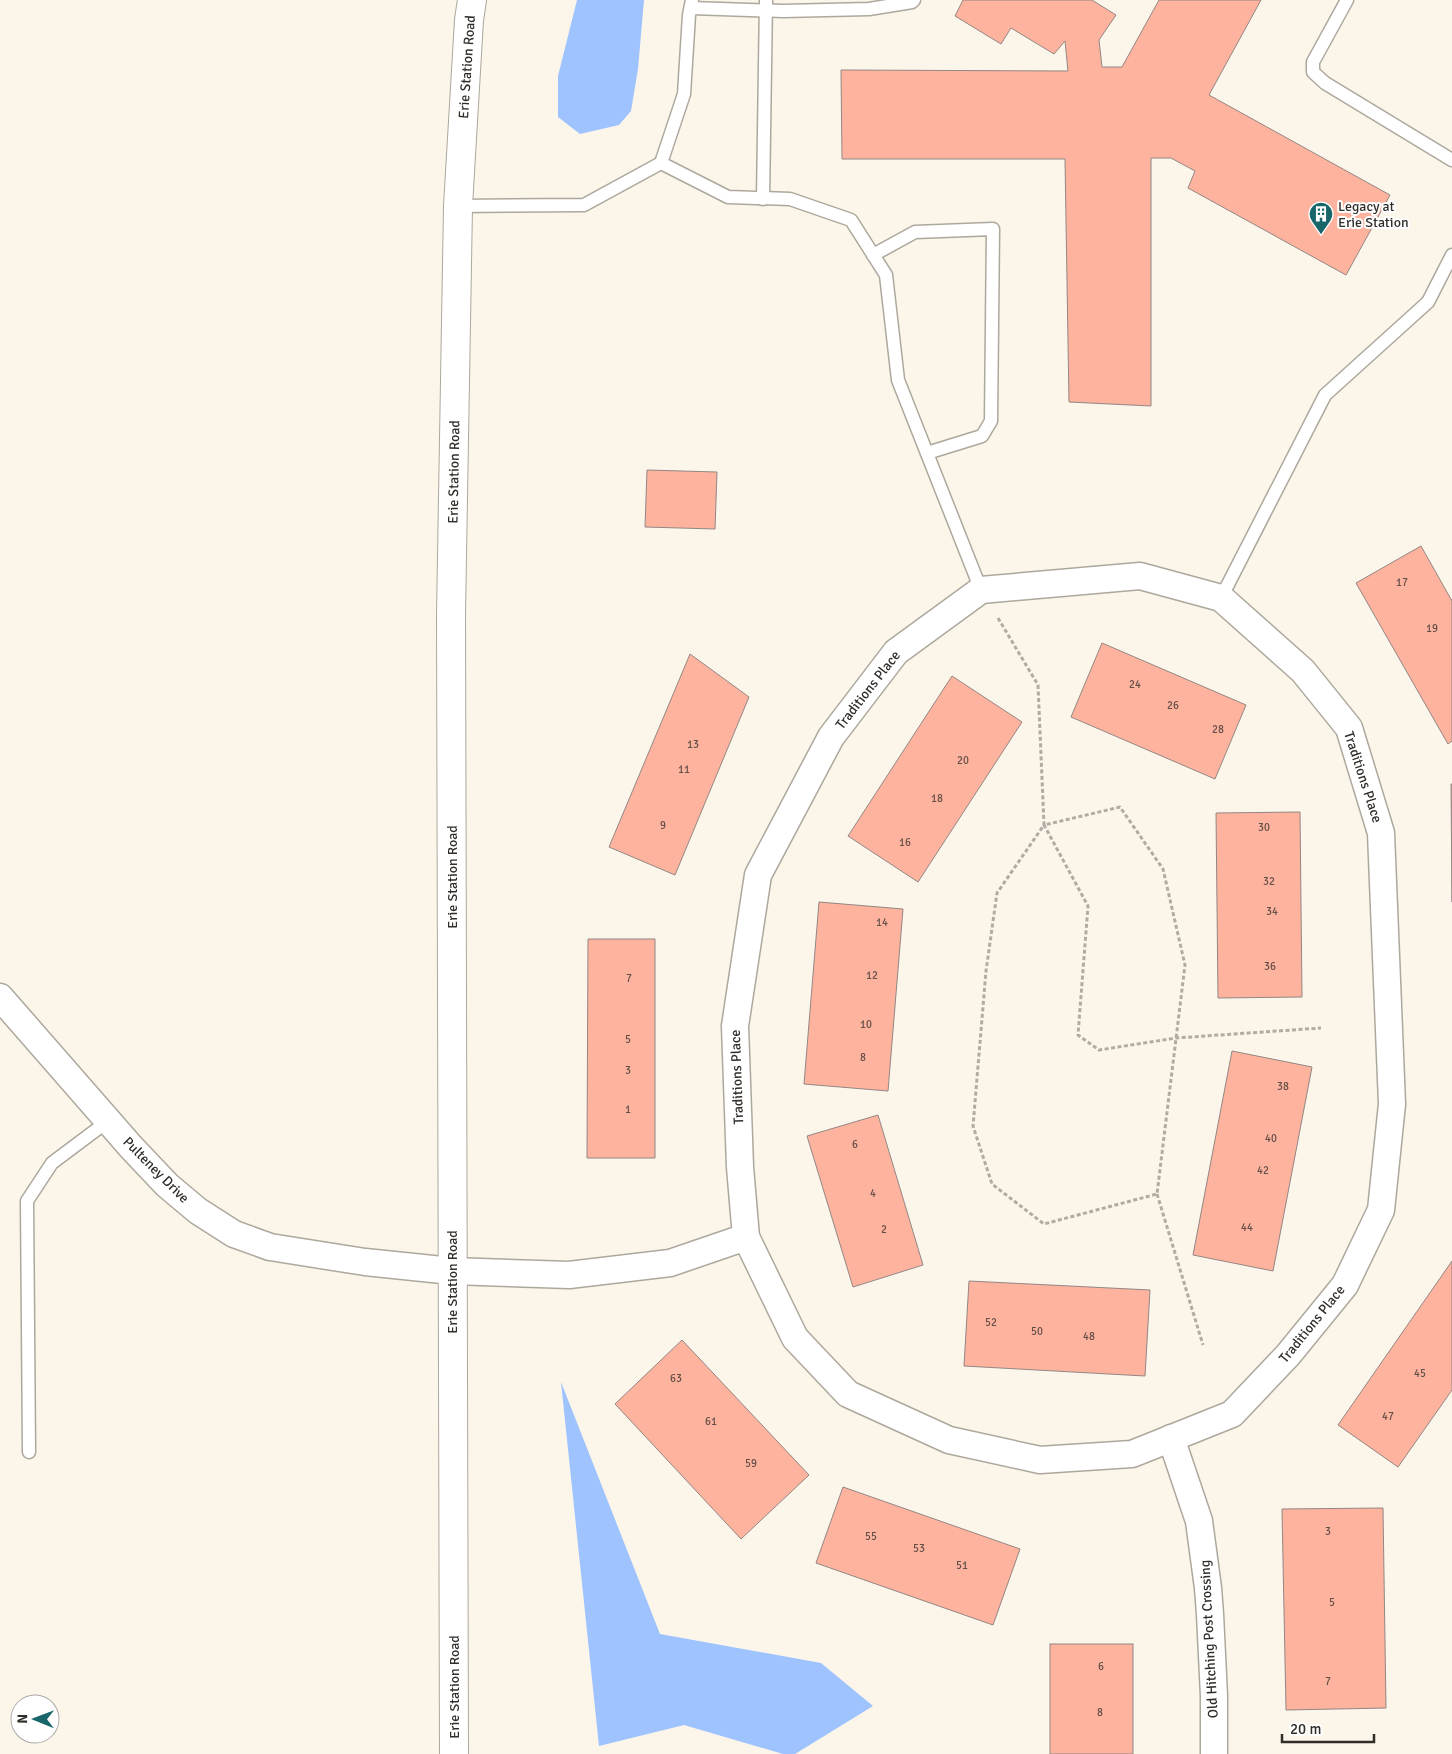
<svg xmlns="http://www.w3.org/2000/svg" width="1452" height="1754" font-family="Signika,sans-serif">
<rect width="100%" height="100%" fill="#fbf5ea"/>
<g fill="#9ec3fe">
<path d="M577,0H644L638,69L631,111L619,125L580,134L558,117V76Z"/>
<path d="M561,1382L660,1634L821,1663L873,1706L795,1754H783L684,1725L599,1746Z"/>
</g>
<g fill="#feb39f" stroke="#938683">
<path d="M963,0H1092L1116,15L1099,40L1102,67H1122L1159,0H1261L1209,95L1390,195L1346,275L1188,188L1195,171L1171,158H1151V406L1069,402L1065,159H842L841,70L1068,71L1065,41L1054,54L1011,28L1001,44L955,16Z"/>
<path d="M647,470L717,472L715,529L645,527Z"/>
<path d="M1421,546L1452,601V741L1448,744L1356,583Z"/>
<path d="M1102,643L1246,705L1215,779L1071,717Z"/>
<path d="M690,654L749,697L675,875L609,847Z"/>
<path d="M952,676L1022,722L918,882L848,836Z"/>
<path d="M1451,784H1452V902Z"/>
<path d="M1300,812L1302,997L1218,998L1216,813Z"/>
<path d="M819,902L903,909L888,1091L804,1084Z"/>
<path d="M588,939H655V1158H587Z"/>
<path d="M1232,1051L1312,1067L1273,1271L1193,1255Z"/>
<path d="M878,1115L923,1265L853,1287L807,1136Z"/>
<path d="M1452,1261V1390L1398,1467L1338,1425Z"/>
<path d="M969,1281L1150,1290L1145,1376L964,1366Z"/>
<path d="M682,1340L809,1475L741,1539L615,1404Z"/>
<path d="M843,1487L1020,1549L993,1625L816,1563Z"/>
<path d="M1383,1508L1386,1708L1286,1710L1282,1509Z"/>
<rect x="1050" y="1644" width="83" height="110"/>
</g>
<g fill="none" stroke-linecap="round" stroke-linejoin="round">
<defs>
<g id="lane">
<path d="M1347,0L1313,62V72L1325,83L1452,160"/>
<path d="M691,8L783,11L869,9L912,2L914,0"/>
<path d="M661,163L728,197L790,199L851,220L886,275L898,380L981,590"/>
<path d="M763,199L766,0"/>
<path d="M458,206L584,205L661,163L684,94L689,15L692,0"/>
<path d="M873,255L915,232L993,229L991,421L982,436L927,453"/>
<path d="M1221,598L1325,395L1428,302L1452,255"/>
<path d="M29,1452L27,1201L52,1163L108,1121"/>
</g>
<g id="street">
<path d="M1140,576L1221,598L1303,671L1349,728L1381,833L1392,1104L1381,1210L1345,1285L1288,1355L1232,1414L1132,1454L1040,1460L949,1440L848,1394L795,1338L746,1237L740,1167L735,1026L758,875L831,737L896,652L981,590Z"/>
<path d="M0,997L131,1147L167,1185L198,1211L234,1234L270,1247L365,1262L452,1271L569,1275L670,1263L746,1237"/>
<path d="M1171,1438L1199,1521L1208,1588L1210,1614L1214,1696V1754"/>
</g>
<path id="secondary" d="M454,1754L451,615L458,206L469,20L472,0"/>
</defs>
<use href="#lane" stroke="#ada89d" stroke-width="15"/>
<use href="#street" stroke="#ada89d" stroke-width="29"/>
<use href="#secondary" stroke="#ada89d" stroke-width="30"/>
<g stroke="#b1aca3" stroke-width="3" stroke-dasharray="4 2.5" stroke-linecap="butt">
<path d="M998,618L1038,685L1044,825L1120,807L1163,869L1185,965L1157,1194L1044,1224L992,1184L973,1126L986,971L997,893L1044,825L1088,906L1078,1035L1099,1050L1176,1038L1321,1028"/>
<path d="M1157,1194L1203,1345"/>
</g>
<use href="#lane" stroke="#fff" stroke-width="12"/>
<use href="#street" stroke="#fff" stroke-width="26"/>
<use href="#secondary" stroke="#fff" stroke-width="28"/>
</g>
<defs>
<symbol id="building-pin" viewBox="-11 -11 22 30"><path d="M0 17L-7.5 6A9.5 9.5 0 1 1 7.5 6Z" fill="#18666a" stroke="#fff"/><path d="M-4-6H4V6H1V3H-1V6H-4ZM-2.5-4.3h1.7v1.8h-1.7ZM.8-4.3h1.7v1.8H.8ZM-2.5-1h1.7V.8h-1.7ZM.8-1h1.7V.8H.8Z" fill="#fff"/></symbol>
</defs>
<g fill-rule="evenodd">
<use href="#building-pin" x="1307" y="200" width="28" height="38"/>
</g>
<g text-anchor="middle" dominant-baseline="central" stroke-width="4" stroke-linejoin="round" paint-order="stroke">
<g font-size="11" fill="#644f47">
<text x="1402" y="582">17</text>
<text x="1432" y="628">19</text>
<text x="1135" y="684">24</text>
<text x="1173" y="705">26</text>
<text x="1218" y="729">28</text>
<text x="693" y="744">13</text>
<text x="963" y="760">20</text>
<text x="684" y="769">11</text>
<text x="937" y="798">18</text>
<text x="663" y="825">9</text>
<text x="1264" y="827">30</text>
<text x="905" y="842">16</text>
<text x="1269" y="881">32</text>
<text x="1272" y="911">34</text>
<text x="882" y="922">14</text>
<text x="1270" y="966">36</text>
<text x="872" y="975">12</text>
<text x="629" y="978">7</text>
<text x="866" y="1024">10</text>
<text x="628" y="1039">5</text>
<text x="863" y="1057">8</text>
<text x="628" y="1070">3</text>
<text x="1283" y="1086">38</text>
<text x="628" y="1109">1</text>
<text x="1271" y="1138">40</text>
<text x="855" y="1144">6</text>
<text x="1263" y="1170">42</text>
<text x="873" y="1193">4</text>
<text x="1247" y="1227">44</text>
<text x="884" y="1229">2</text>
<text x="991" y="1322">52</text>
<text x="1037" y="1331">50</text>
<text x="1089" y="1336">48</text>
<text x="1420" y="1373">45</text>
<text x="676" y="1378">63</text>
<text x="1388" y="1416">47</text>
<text x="711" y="1421">61</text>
<text x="751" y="1463">59</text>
<text x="1328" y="1531">3</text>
<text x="871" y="1536">55</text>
<text x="919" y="1548">53</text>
<text x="962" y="1565">51</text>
<text x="1332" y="1602">5</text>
<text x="1101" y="1666">6</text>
<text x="1328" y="1681">7</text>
<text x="1100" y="1712">8</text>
</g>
<g font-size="14" fill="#312e2a" stroke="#fff">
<text transform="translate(467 67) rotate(-86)">Erie Station Road</text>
<text transform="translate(454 472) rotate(-89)">Erie Station Road</text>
<text transform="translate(868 690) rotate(-52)">Traditions Place</text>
<text transform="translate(1363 777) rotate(72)">Traditions Place</text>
<text transform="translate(452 877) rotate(-90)">Erie Station Road</text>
<text transform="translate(737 1077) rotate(-92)">Traditions Place</text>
<text transform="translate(156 1170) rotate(45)">Pulteney Drive</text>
<text transform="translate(452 1282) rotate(-90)">Erie Station Road</text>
<text transform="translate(1312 1324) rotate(-51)">Traditions Place</text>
<text transform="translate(1209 1639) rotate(-93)">Old Hitching Post Crossing</text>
<text transform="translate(454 1687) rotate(-90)">Erie Station Road</text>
</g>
<g font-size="14" fill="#312e2a" stroke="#fff" text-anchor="start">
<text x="1338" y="206">Legacy at<tspan x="1338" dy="16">Erie Station</tspan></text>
</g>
</g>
<g transform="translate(35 1719) rotate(271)"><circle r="24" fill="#ffffff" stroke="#adabaa"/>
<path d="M0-4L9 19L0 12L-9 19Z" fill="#18666a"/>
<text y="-8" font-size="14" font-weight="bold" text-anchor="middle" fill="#312e2a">N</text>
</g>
<path d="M1282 1734v8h92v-8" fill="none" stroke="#312e2a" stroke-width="2.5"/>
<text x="1290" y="1734" font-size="15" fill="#312e2a" stroke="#ffffff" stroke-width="4" paint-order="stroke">20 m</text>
</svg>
